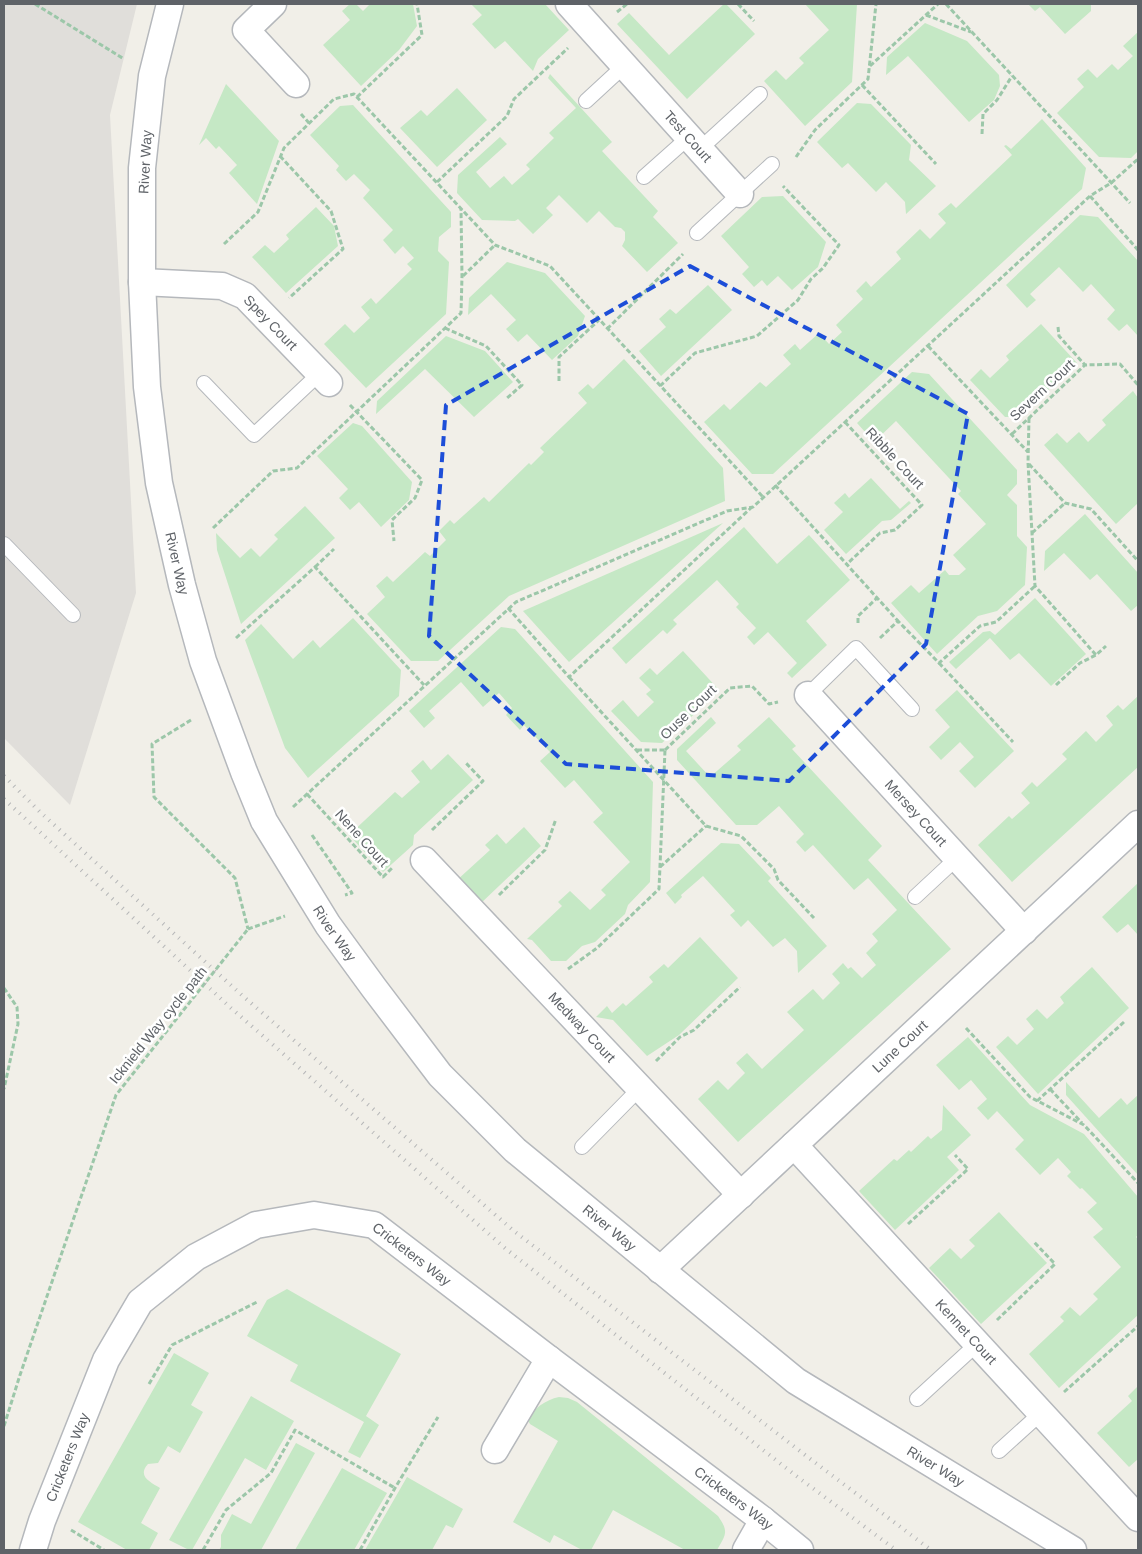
<svg xmlns="http://www.w3.org/2000/svg" width="1142" height="1554" font-family="Arial,sans-serif">
<rect width="100%" height="100%" fill="#f1efe8"/>
<path fill="#e0deda" d="M4,4H137L110,115L136,593L70,805L4,738Z"/>
<g fill="#c5e8c5">
<path d="M350,4H356L363,11L370,4H413L417,26L399,50L361,86L323,45L350,20L342,11Z"/>
<path d="M471,4H545L569,30L538,59L533,71L505,41L495,49L472,24L482,15Z"/>
<path d="M724,4H726L755,34L687,99L617,24L629,13L669,55Z"/>
<path d="M805,4H857L852,82L805,126L764,81L776,70L786,80L804,63L799,58L829,30Z"/>
<path d="M1028,4H1091V11L1065,34L1040,7L1035,11Z"/>
<path d="M925,23L967,41L999,75L1000,86L994,100L969,122L908,56L886,75L887,57Z"/>
<path d="M1138,32V151L1131,158L1099,157L1057,113L1084,87L1077,79L1088,69L1097,78L1112,64L1118,70L1133,56L1123,46Z"/>
<path d="M550,74L612,142L602,151L658,211L653,217L678,243L647,272L622,246L625,240V232L621,228L615,227L599,211L587,223L559,195L546,208L553,215L533,234L518,219L515,221L482,220L457,193L458,175L500,137L507,144L476,172L490,188L504,176L512,185L530,169L526,165L554,138L549,133L576,108L548,78Z"/>
<path d="M226,84L279,141L257,204L229,173L237,165L219,146L216,149L206,138L199,145Z"/>
<path d="M457,88L487,120L437,167L400,128L421,110L427,116Z"/>
<path d="M857,103L871,104L911,145L909,160L936,186L906,214L905,202L886,182L876,192L848,163L842,168L817,142Z"/>
<path d="M353,105L451,212V227L439,237L438,251L449,262L446,314L366,388L324,344L345,324L354,333L370,318L361,307L371,298L376,304L412,269L407,264L414,258L403,246L395,254L383,240L393,230L363,198L370,190L354,174L346,181L336,170L339,166L310,135L340,106Z"/>
<path d="M1042,119L1086,168L1082,189L773,474H752L704,422L724,404L730,410L760,382L766,387L791,364L783,355L795,344L800,350L819,333L829,344L842,332L836,325L863,299L856,291L866,281L871,287L901,259L896,252L920,229L930,239L946,223L938,214L951,203L956,208L1012,155L1004,146L1006,145L1011,149Z"/>
<path d="M783,196L826,242L818,267L792,290L778,276L767,286L762,280L754,287L742,274L749,267L721,236L762,197Z"/>
<path d="M316,207L334,226L338,246L286,293L252,257L265,245L274,253L289,239L286,235Z"/>
<path d="M1080,215L1098,217L1138,261V336L1127,324L1119,331L1107,319L1115,310L1091,284L1083,292L1059,267L1030,294L1036,300L1027,308L1006,285Z"/>
<path d="M507,262L545,273L585,316L578,336L552,360L527,334L518,342L506,329L516,320L491,294L468,315L469,298Z"/>
<path d="M708,285L732,310L661,376L639,351L666,327L659,319L670,309L676,314Z"/>
<path d="M1041,324L1077,363L1019,417H1005L970,380L981,369L990,378L1009,360L1006,356Z"/>
<path d="M446,336L485,351L513,382L474,417L425,369L376,414L377,401Z"/>
<path d="M624,359L723,468L725,501L509,596L438,661H411L367,614L385,597L376,586L387,576L393,582L425,552L430,556L446,540L439,531L450,520L454,524L484,497L489,502L529,463L531,465L544,452L540,448L587,403L578,393L588,384L593,389Z"/>
<path d="M912,372L929,374L1017,470V484L1007,495L1017,505V536L1027,547L1025,585L997,611L978,616L937,654L891,603L911,585L919,593L945,570L949,575H959L966,569L953,555L986,524L958,494L961,491L896,421L874,442L857,423Z"/>
<path d="M1133,391L1138,398V503L1116,524L1044,445L1057,433L1067,443L1079,432L1088,442L1106,425L1102,420Z"/>
<path d="M353,423L362,426L412,482L409,500L381,527L359,502L350,510L339,498L348,489L317,456Z"/>
<path d="M871,478L900,509L909,501L911,503L891,520L882,521L846,554L824,530L843,512L834,503L845,493L849,498Z"/>
<path d="M305,506L335,538L241,624L217,550L216,533L240,558L251,548L260,557L278,539L274,535Z"/>
<path d="M1085,514L1138,573V605L1131,611L1097,574L1090,580L1064,553L1044,571L1045,551Z"/>
<path d="M723,523L569,662L523,611Z"/>
<path d="M744,527L777,564L809,535L850,580L806,621L827,645L792,678L787,673L797,663L768,632L754,645L747,637L756,628L736,607L739,604L717,580L673,620L677,624L667,634L663,630L626,664L612,648Z"/>
<path d="M1035,598L1086,654L1051,686L1019,653L1010,660L990,638L956,669L949,662L983,632L990,631L995,635Z"/>
<path d="M353,618L401,670L399,696L308,778L285,748L245,640L261,624L293,659L313,640L320,648Z"/>
<path d="M501,627L515,629L653,782L650,882L628,905L625,914L595,942L582,946L566,961H551L532,940L527,939L562,906L558,902L570,891L590,910L606,895L601,890L630,862L593,822L603,813L574,780L565,788L540,761L550,752L524,725L520,730L506,715L512,708L499,693L483,707L461,682L429,711L435,718L424,728L409,711Z"/>
<path d="M683,651L720,691L662,743L641,742L611,711L623,700L638,717L654,702L646,694L651,690L639,678L650,668L657,675Z"/>
<path d="M957,690L1014,751L975,788L959,771L974,757L960,742L941,760L929,747L950,727L935,710Z"/>
<path d="M1138,696V767L1012,882L978,845L1009,816L1012,819L1030,803L1021,793L1032,782L1037,787L1067,759L1062,754L1086,731L1096,742L1113,725L1106,716L1118,705L1123,710Z"/>
<path d="M711,717L716,723L686,751L710,777L741,750L737,746L769,717L796,746L792,749L882,846L868,860L951,949L738,1142L698,1099L718,1080L728,1090L745,1073L736,1063L747,1053L762,1069L804,1030L787,1012L813,989L823,1000L840,983L832,974L843,963L848,969L851,967L862,978L876,965L866,953L878,941L872,934L897,910L868,878L854,890L813,845L805,852L796,842L804,834L779,806L757,825H736L677,760V749Z"/>
<path d="M448,754L473,780L414,835L413,845L383,872L349,835L395,792L402,798L420,782L411,771L423,760L431,770Z"/>
<path d="M524,827L541,846L479,905L456,881L490,850L485,845L497,834L506,844Z"/>
<path d="M721,843L739,844L771,878L768,881L827,946L798,973L797,951L785,938L773,947L748,920L741,927L730,915L735,911L703,876L681,895L682,897L675,904L666,893Z"/>
<path d="M1138,883V935L1128,924L1117,933L1102,917Z"/>
<path d="M700,937L738,978L679,1035L647,1056L613,1020L596,1017L607,1006L612,1013L623,1003L626,1006L653,982L649,977L664,964L668,968Z"/>
<path d="M1092,967L1129,1008L1038,1094L996,1047L1008,1036L1017,1045L1034,1029L1026,1019L1037,1009L1047,1019L1064,1003L1060,997Z"/>
<path d="M968,1037L1030,1105L1084,1134L1138,1197V1235L1136,1237L1138,1239V1315L1059,1388L1029,1354L1064,1321L1060,1317L1070,1307L1080,1316L1098,1299L1093,1294L1121,1267L1093,1237L1103,1229L1087,1212L1097,1203L1082,1188L1080,1189L1067,1176L1071,1172L1058,1158L1040,1175L1015,1149L1024,1140L997,1111L988,1120L977,1108L987,1099L971,1080L959,1090L936,1065Z"/>
<path d="M1066,1082L1099,1118L1121,1098L1127,1105L1138,1095V1175L1066,1095Z"/>
<path d="M943,1105L971,1135L947,1157L959,1170L895,1230L859,1191L894,1159L897,1161L909,1150L911,1152L928,1136L931,1139L942,1130Z"/>
<path d="M999,1212L1047,1263L981,1324L929,1268L950,1248L961,1259L975,1246L969,1240Z"/>
<path d="M287,1289L401,1354L366,1416L379,1425L360,1458L348,1452L364,1422L290,1381L298,1365L247,1336L267,1300Z"/>
<path d="M174,1353L209,1373L191,1405L203,1412L180,1453L168,1446L158,1463L148,1464C137,1476 150,1482 160,1488L141,1523L158,1533L149,1550H127L78,1522Z"/>
<path d="M1138,1386V1459L1129,1467L1097,1433L1132,1401L1128,1396Z"/>
<path d="M251,1396L294,1421L266,1470L245,1458L192,1550H189L169,1540Z"/>
<path d="M559,1397L568,1398L577,1402L718,1516C729,1532 726,1534 717,1550H685L613,1510L591,1550H582L554,1535L550,1543L513,1522L558,1441L530,1424L527,1419C535,1408 545,1400 559,1397Z"/>
<path d="M296,1443L315,1453L261,1550H219L221,1547V1535L232,1514L251,1524Z"/>
<path d="M342,1468L387,1493L354,1550H295Z"/>
<path d="M407,1477L463,1509L453,1528L446,1525L432,1550H365Z"/>
</g>
<g fill="none" stroke-linecap="round" stroke-linejoin="round">
<defs>
<g id="lane">
<path d="M586,101L625,65"/>
<path d="M700,149L760,94"/>
<path d="M644,177L689,137"/>
<path d="M697,233L772,164"/>
<path d="M204,383L254,435L320,373"/>
<path d="M4,544L73,615"/>
<path d="M808,695L856,648L912,709"/>
<path d="M915,897L957,858"/>
<path d="M582,1147L641,1087"/>
<path d="M917,1399L977,1344"/>
<path d="M999,1451L1041,1413"/>
</g>
<g id="street">
<path id="s1" d="M170,4L152,76L142,168V282L147,387L159,483L182,585L203,661L244,772L264,821L328,925L374,988L440,1075L515,1150L796,1381L1073,1550"/>
<path d="M273,4L246,30L296,84"/>
<path id="s2" d="M569,4L740,194"/>
<path id="s3" d="M142,282L222,286L245,296L329,383"/>
<path id="s4" d="M808,695L1024,931"/>
<path id="s5" d="M424,860L741,1195"/>
<path id="s6" d="M794,1145L1138,1518"/>
<path id="s7" d="M660,1270L1138,824"/>
<path d="M495,1450L549,1359"/>
<path id="s8" d="M33,1550L42,1521L106,1360L140,1302L196,1257L256,1225L314,1215L374,1225L549,1359L763,1520L800,1550"/>
<path d="M746,1550L763,1520"/>
</g>
</defs>
<use href="#lane" stroke="#b5b8bc" stroke-width="16"/>
<use href="#street" stroke="#b5b8bc" stroke-width="29"/>
<g stroke="#9cc7a9" stroke-width="3" stroke-dasharray="5 2.5" stroke-linecap="butt">
<path d="M35,4L124,59"/>
<path d="M738,4L754,21"/>
<path d="M946,4L1130,203"/>
<path d="M617,12L627,4"/>
<path d="M926,15L971,32"/>
<path d="M870,66L938,4"/>
<path d="M862,85L936,164"/>
<path d="M357,97L422,35L417,4"/>
<path d="M301,114L309,123"/>
<path d="M982,134L983,114L997,100L1012,76"/>
<path d="M280,156L331,211L343,249L289,298"/>
<path d="M796,157L815,130L868,79L876,4"/>
<path d="M437,182L507,116L514,99L568,48"/>
<path d="M1090,196L1138,250"/>
<path d="M224,244L258,212L284,148L334,99L354,94L495,245L550,266L763,497"/>
<path d="M463,276L495,245"/>
<path d="M1058,327L1059,336L1085,365"/>
<path d="M445,328L486,346L522,385L506,399"/>
<path d="M607,329L683,254"/>
<path d="M928,346L1028,452"/>
<path d="M559,381V357L599,320"/>
<path d="M660,386L695,353L757,336L798,300L811,279L823,268L839,245L783,186"/>
<path d="M350,405L422,480L415,498L392,520L394,541"/>
<path d="M1029,418L1028,463L1035,586L1096,655"/>
<path d="M845,422L922,505L895,530L880,533L847,564"/>
<path d="M1012,434L1085,365L1120,364L1138,385"/>
<path d="M1029,464L1065,503L1091,509L1138,561"/>
<path d="M775,485L898,621"/>
<path d="M213,528L273,471L297,468L461,313L462,276L461,209"/>
<path d="M1032,533L1065,503"/>
<path d="M315,567L334,549"/>
<path d="M508,608L569,677L752,507"/>
<path d="M858,623V616L877,598"/>
<path d="M236,638L315,567L424,685"/>
<path d="M880,638L898,621L939,663L980,626L996,622L1035,586"/>
<path d="M939,663L1013,742"/>
<path d="M569,677L706,826L741,836L774,869L778,880L814,918"/>
<path d="M1056,685L1080,663L1096,655L1106,646"/>
<path d="M191,720L152,744L154,797L235,878L248,929"/>
<path d="M637,750H665"/>
<path d="M665,750L730,688L752,686L769,704L778,702"/>
<path d="M307,794L383,877L393,867"/>
<path d="M293,807L516,602L727,511L753,507L1090,196L1111,183L1138,159"/>
<path d="M432,830L483,781L465,762"/>
<path d="M312,835L352,893L345,895"/>
<path d="M660,867L706,826"/>
<path d="M499,895L545,850L556,819"/>
<path d="M248,929L285,916"/>
<path d="M568,969L597,948L659,889L665,750"/>
<path d="M4,988L17,1007L18,1024L4,1089"/>
<path d="M966,1028L1030,1097L1084,1125L1138,1183"/>
<path d="M656,1061L680,1037L694,1030L740,987"/>
<path d="M1050,1089L1082,1123"/>
<path d="M1037,1101L1124,1022"/>
<path d="M908,1224L968,1169L955,1155"/>
<path d="M997,1320L1055,1264L1034,1242"/>
<path d="M149,1384L172,1345L257,1302"/>
<path d="M1064,1392L1138,1326"/>
<path d="M4,1426L20,1375L116,1095L248,929"/>
<path d="M71,1530L104,1550"/>
<path d="M203,1550L226,1510L271,1473L295,1430L395,1488"/>
<path d="M360,1550L395,1488L438,1417"/>
</g>
<use href="#lane" stroke="#fff" stroke-width="14"/>
<use href="#street" stroke="#fff" stroke-width="26"/>
<g stroke="#b6b7b8" stroke-width="4" stroke-dasharray="1 6" stroke-linecap="butt">
<path d="M4,776L40,812L244,997L514,1231L809,1458L931,1550"/>
<path d="M4,799L231,1008L506,1249L795,1475L896,1550"/>
</g>
</g>
<path fill="none" stroke="#1d4ed8" stroke-width="4" stroke-dasharray="10 6" stroke-linejoin="round" d="M690,266L968,414L926,644L789,781L566,764L429,636L446,405Z"/>
<g text-anchor="middle" dominant-baseline="central" stroke-width="5" stroke-linejoin="round" paint-order="stroke">
<g font-size="14" fill="#5f6368" stroke="#fff">
<text stroke="none"><textPath href="#s2" startOffset="178">Test Court</textPath></text>
<text transform="translate(145 162) rotate(-87)">River Way</text>
<text stroke="none"><textPath href="#s3" startOffset="142">Spey Court</textPath></text>
<text transform="translate(1042 390) rotate(-43)">Severn Court</text>
<text transform="translate(895 458) rotate(47)">Ribble Court</text>
<text stroke="none"><textPath href="#s1" startOffset="565">River Way</textPath></text>
<text transform="translate(688 712) rotate(-44)">Ouse Court</text>
<text stroke="none"><textPath href="#s4" startOffset="160">Mersey Court</textPath></text>
<text transform="translate(362 838) rotate(48)">Nene Court</text>
<text stroke="none"><textPath href="#s1" startOffset="970">River Way</textPath></text>
<text transform="translate(158 1025) rotate(-51)">Icknield Way cycle path</text>
<text stroke="none"><textPath href="#s5" startOffset="230">Medway Court</textPath></text>
<text stroke="none"><textPath href="#s7" startOffset="328">Lune Court</textPath></text>
<text stroke="none"><textPath href="#s1" startOffset="1375">River Way</textPath></text>
<text stroke="none"><textPath href="#s8" startOffset="578">Cricketers Way</textPath></text>
<text stroke="none"><textPath href="#s6" startOffset="254">Kennet Court</textPath></text>
<text stroke="none"><textPath href="#s8" startOffset="99">Cricketers Way</textPath></text>
<text stroke="none"><textPath href="#s1" startOffset="1780">River Way</textPath></text>
<text stroke="none"><textPath href="#s8" startOffset="982">Cricketers Way</textPath></text>
</g>
</g>
<rect width="1142" height="1554" fill="none" stroke="#5f6368" stroke-width="10"/>
</svg>
